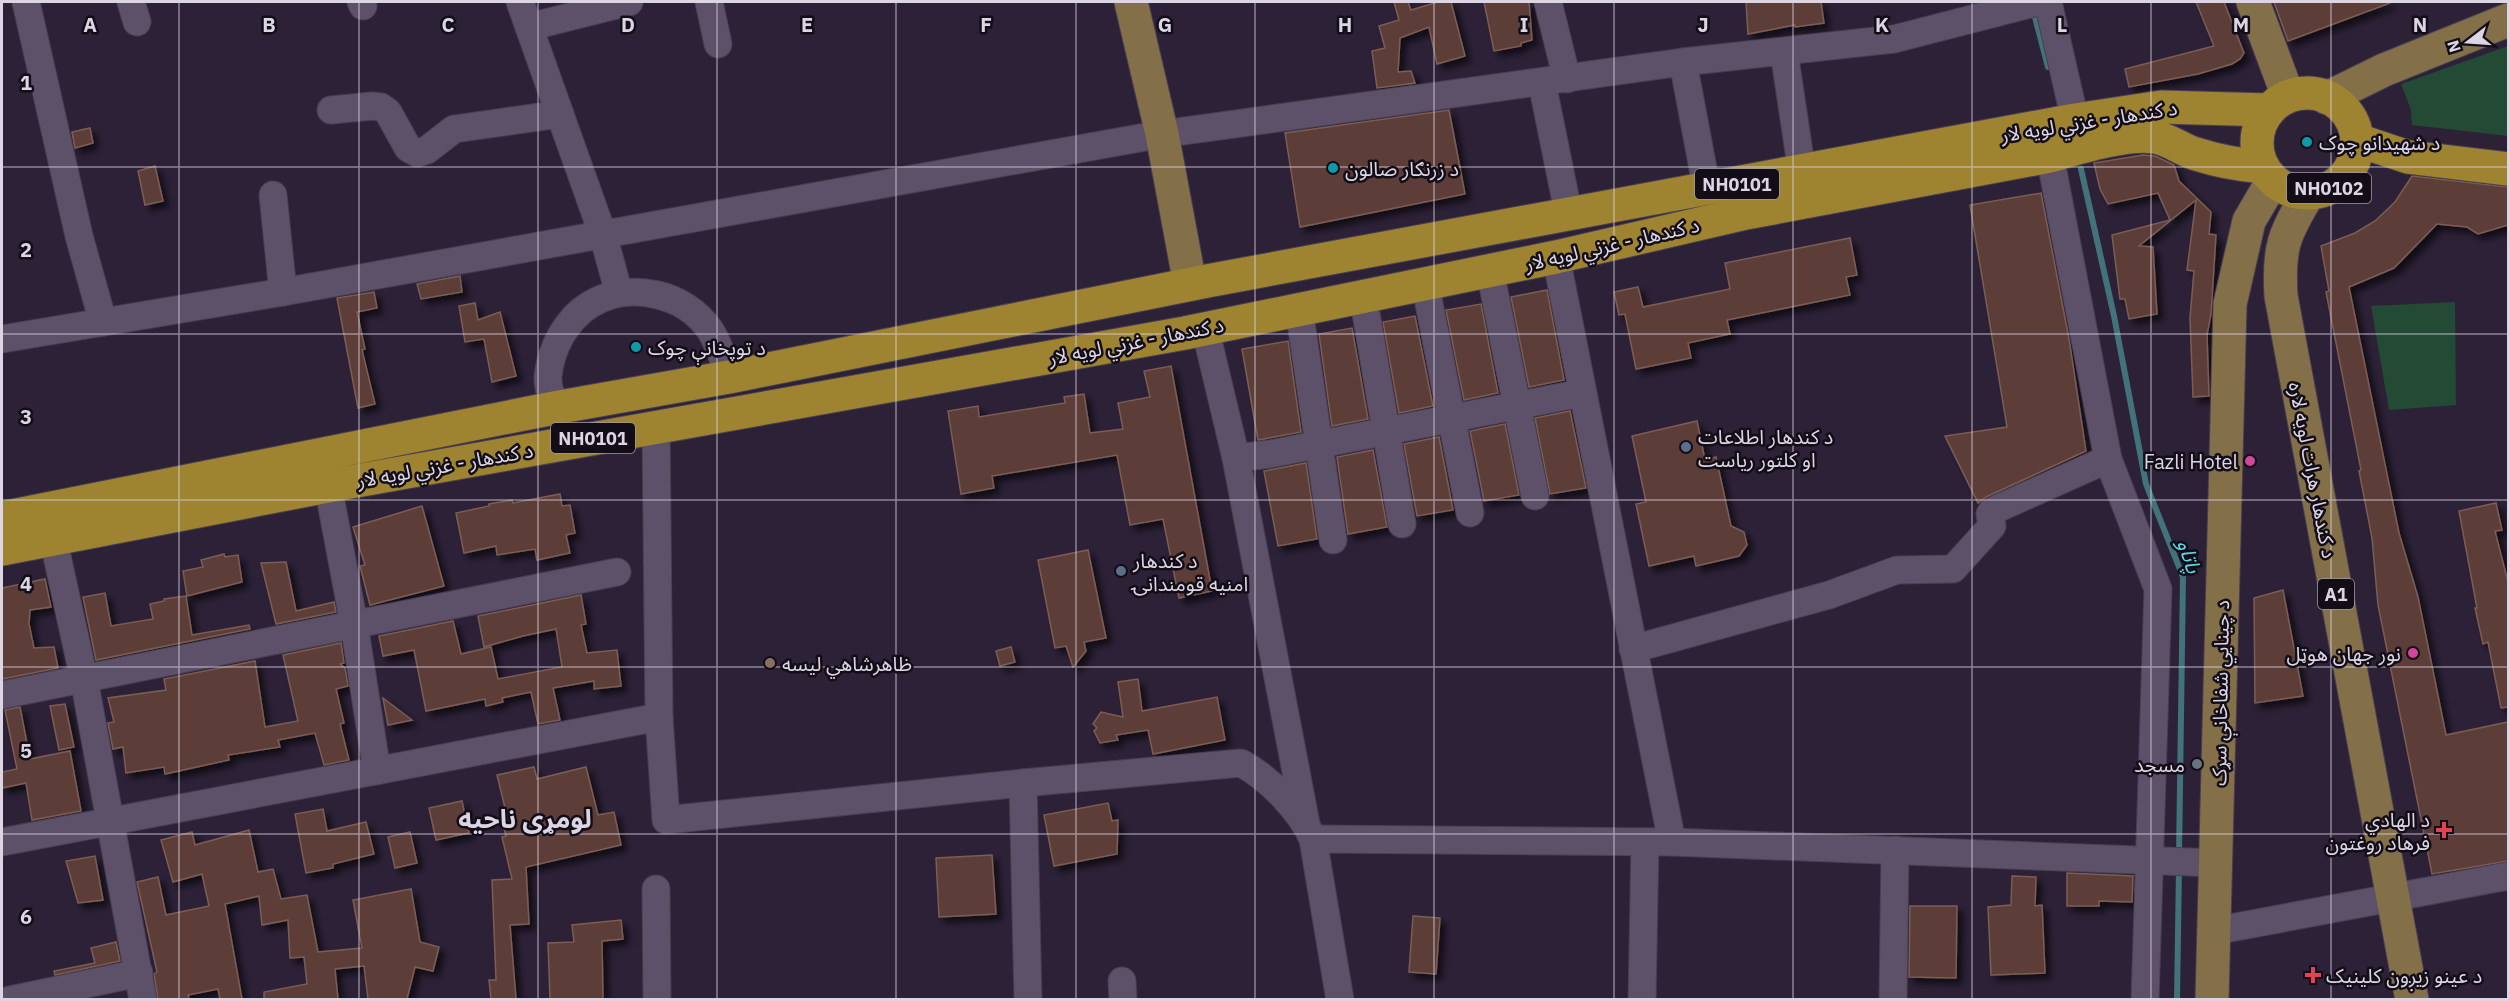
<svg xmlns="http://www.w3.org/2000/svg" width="2510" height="1001" font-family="'IBM Plex Sans','Noto Sans Arabic',sans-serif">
<defs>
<filter id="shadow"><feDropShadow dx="5.5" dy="5.5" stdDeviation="3" flood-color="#0009"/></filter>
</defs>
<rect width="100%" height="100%" fill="#2c2137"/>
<g fill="#234a34">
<path d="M2508,46V136L2412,125L2411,110L2401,84Z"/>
<path d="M2455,302L2456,405L2389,410L2371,306Z"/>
</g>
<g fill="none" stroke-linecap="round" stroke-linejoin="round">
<g stroke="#42727a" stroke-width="6">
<path d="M2035,10V17L2048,67"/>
<path d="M2081,169L2114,316L2146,484L2183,577L2179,855"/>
<path d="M2177,1000L2179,868"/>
</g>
</g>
<g fill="#5b3e37" stroke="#7c5d55" stroke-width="1.5" filter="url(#shadow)">
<path d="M1394,2H1408L1411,10L1438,2H1451L1465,56L1437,64L1429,27L1400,38L1398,72L1411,71L1415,83L1377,88L1372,51L1385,48L1379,26L1399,20Z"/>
<path d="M1484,2H1529L1532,40L1521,43V46L1494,51Z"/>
<path d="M1746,2H1821L1824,23L1795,27V25L1748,34Z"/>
<path d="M2196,2H2224L2244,53L2240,59L2232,64L2198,74L2129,87L2125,69L2214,46Z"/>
<path d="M2274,2H2390V3L2288,41Z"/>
<path d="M1449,110L1465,194L1300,227L1285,133Z"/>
<path d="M90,128L93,143L75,148L72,132Z"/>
<path d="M2143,155L2155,156L2174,165L2179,181L2211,212L2209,234L2216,235L2211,314L2207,335L2209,396L2193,397L2190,318L2194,271L2187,270L2196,200L2139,246L2153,247L2157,314L2129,319L2125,299H2120L2112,235L2170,220L2158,193L2108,204L2100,189L2094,163Z"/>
<path d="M155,166L163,201L145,205L138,171Z"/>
<path d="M2412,176L2508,187V225L2478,234L2467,227L2437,224L2394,268L2349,287L2399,533L2418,597L2446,735L2508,722V861L2432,874L2378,605L2372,538L2359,471L2361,470L2326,292L2329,291L2321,246L2355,233L2375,221L2395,202Z"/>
<path d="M2041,193L2069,339L2086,451L1986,497L1978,503L1945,436L2007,427L1970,205Z"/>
<path d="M1850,238L1857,275L1846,277L1850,295L1727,320L1730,334L1688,343L1691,358L1636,369L1625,314L1619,315L1614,292L1638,287L1643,307L1730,289L1725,263Z"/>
<path d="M460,276L462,292L421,299L417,284Z"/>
<path d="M1547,290L1564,380L1529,387L1511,297Z"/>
<path d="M374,292L377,308L357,312L365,349L362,350L375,404L358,408L337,298Z"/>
<path d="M475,303L478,320L500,312L516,376L492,382L484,339L465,342L459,306Z"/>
<path d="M1481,304L1498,393L1464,400L1446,310Z"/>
<path d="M1415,316L1433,406L1399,413L1383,322Z"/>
<path d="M1352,328L1368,419L1332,426L1319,334Z"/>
<path d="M1288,341L1301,432L1258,440L1242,349Z"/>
<path d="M1171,366L1212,591L1179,598L1163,519L1130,525L1117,455L992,476L994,488L961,494L948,411L978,406L979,417L1065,403L1064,397L1084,394L1090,433L1123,429L1118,403L1150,397L1144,371Z"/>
<path d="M1570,411L1586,488L1550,494L1535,418Z"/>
<path d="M1697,421L1705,460L1716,457L1731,526L1744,532L1747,545L1739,556L1696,566L1694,556L1649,566L1636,504L1646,502L1632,436Z"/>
<path d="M1505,424L1519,495L1484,501L1470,431Z"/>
<path d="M1439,437L1453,510L1417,516L1404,444Z"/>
<path d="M1373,450L1387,527L1348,534L1337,457Z"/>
<path d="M1306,463L1317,539L1278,546L1264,471Z"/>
<path d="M560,494L562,506L570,505L575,533L566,535L570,553L537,560L535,549L497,555L496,546L464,553L456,513L489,506V504L512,500L513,503Z"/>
<path d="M2496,503L2502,530L2495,531L2508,582V707L2501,708L2488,642L2483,644L2475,608H2477L2459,511Z"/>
<path d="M422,506L444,586L370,605L360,566L365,565L353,527Z"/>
<path d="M1088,550L1106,638L1084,642L1086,651L1073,667L1066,646L1055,648L1038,560Z"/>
<path d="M224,554L225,557L238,555L242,582L187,596L183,571L203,567L201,560Z"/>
<path d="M286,562L296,611L334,602L336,612L276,624L261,563Z"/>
<path d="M45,579L51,607L30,610L29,624L34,648L54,647L58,668L2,679V588Z"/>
<path d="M2283,590L2303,696L2255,703L2254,598Z"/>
<path d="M105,593L111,626L153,619L150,604L164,601V599L186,596L192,635L249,625L250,629L96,660L83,597Z"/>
<path d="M581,595L586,624L581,625L587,653L617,650L621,686L594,689V681L553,688L560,720L538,724L531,692L502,698L503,702L486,706L485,699L426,711L414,650L383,656L379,636L453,621L461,654L491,647L498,679L562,667L556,629L523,636L484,647L478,616Z"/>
<path d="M341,643L344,663L340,664L345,668L348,686L336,689L344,723L340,724L349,760L324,765L315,733L278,740L280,747L228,755L229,760L165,774L164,767L126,773L123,747L113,749L108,723L114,722L108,698L166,690L164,679L255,661L265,727L298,721L283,655Z"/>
<path d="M1011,647L1015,662L1000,666L996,651Z"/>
<path d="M1138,679L1142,711L1217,697L1225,740L1153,754L1148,730L1116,735L1118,740L1100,743L1094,731L1097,728L1093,724L1101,712L1123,717L1118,682Z"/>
<path d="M383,698L412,720L388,725Z"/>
<path d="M65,704L74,747L59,750L50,706Z"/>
<path d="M20,707L30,759L70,751L81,811L32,820L26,783L2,788V772L17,769L5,710Z"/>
<path d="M534,767L537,779L586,767L598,815L614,812L621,845L526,867L529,924L510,925L516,999H491L489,980H496L492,880L512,879L502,837L506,836L501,817L507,816L497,775Z"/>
<path d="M462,801L469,833L436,840L429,808Z"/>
<path d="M1108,803L1112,821L1118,820L1117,854L1054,866L1044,815Z"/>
<path d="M323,809L327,831L366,822L374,854L333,864V868L306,873L295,814Z"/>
<path d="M249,830L258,872L273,869L281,899L307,895L318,952L362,948L353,900L411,889L420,942L439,947L433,971L415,967L407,999H368L364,966L335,969L338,999H264V992L307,984L304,957L290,958L288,920L262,925L259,896L225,904L242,999H220L218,989L188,995L189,999H158L154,974L157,972L137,882L158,877L166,915L209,906L202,874L173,882L161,840L192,832L195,845Z"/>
<path d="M410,832L417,863L395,868L388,837Z"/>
<path d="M992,855L996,914L939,917L936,858Z"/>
<path d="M95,856L103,900L78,903L66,861Z"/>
<path d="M2067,873L2133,876L2132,902L2099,901V906H2067Z"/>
<path d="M2012,876L2036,877L2035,906L2042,905L2045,973L1991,975L1988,907L2011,905Z"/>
<path d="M1910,906H1957L1956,978L1909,977Z"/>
<path d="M1413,916L1440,918L1436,974L1409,972Z"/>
<path d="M621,920L623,939L602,941L603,999H550L548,943L574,942L572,925Z"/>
<path d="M116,942L120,961L55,975L54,971L95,963L91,948Z"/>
</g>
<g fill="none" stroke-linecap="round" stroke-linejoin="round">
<defs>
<g id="minor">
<path d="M26,2L79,236L103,322"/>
<path d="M131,2L137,22"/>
<path d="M361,2L363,6"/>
<path d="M520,2L603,235L619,293"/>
<path d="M709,2L718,44"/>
<path d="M1548,2L1567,79"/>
<path d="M2048,2L2075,120"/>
<path d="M529,27L629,2"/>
<path d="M1784,52L1802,172"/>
<path d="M1683,62L1707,190"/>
<path d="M1542,83L1569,216"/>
<path d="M331,110L372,106L381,107L388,112L408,148L417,153L427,150L454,129L560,114"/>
<path d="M2050,156L2108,459L2158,589L2145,1000"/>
<path d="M273,195L283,292"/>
<path d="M1556,257L1672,842"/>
<path d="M1490,271L1535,496"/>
<path d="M1425,283L1470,513"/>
<path d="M1363,296L1402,524"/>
<path d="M1299,309L1333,540"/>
<path d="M1205,328L1236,458L1306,824"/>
<path d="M2,339L283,292L1162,134L1683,62L1894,39L2038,2"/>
<path d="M554,408C552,398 547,386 548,376C551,348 566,319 591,304C630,281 685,293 710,330C719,344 724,361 729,377"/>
<path d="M656,427L659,717L666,820L1023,783L1241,763C1269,778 1300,810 1313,839L1340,1000"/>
<path d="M1236,458L1270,454L1581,393"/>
<path d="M328,486L354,624L377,771"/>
<path d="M53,538L84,679L143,1000"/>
<path d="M1633,649L1829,595L1897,570L1953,569L1992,526L1990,514L1992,511L2108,459"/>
<path d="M2,695L617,572"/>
<path d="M1023,783L1028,1000"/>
<path d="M1313,839L1672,842L2216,863"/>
<path d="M2,842L659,717"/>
<path d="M656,889L657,1000"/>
<path d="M2214,931L2508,876"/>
<path d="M1122,981L1123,1000"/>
<path d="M10,1000L139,973"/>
<path d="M1642,1000L1645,842"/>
<path d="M1893,1000L1895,850"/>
</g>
<g id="major">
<path d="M1131,2L1162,134L1190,284"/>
<path d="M2253,2L2288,96"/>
<path d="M2327,98L2384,70L2508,20"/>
<path d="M2309,193C2284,234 2278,247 2281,296L2412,1000"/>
<path d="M2212,1000L2230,304L2249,221L2273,180"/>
</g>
<g id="highway">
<circle cx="2307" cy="143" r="50"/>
<path d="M2357,140L2408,157L2508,169"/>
<path d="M2,518L554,408L729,377L1207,281L2075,120L2161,107L2269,110"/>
<path d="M2,549L328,486L1185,333L1556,257L1746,213L2050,156C2078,148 2126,133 2154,137C2170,139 2181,150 2196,154C2218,161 2240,165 2263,167"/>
</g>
</defs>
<use href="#minor" stroke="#483f51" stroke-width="29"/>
<use href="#major" stroke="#483f51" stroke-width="35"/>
<use href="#highway" stroke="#483f51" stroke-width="35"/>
<use href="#minor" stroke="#5d516a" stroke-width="27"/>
<use href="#major" stroke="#847048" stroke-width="33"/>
<use href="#highway" stroke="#9e8431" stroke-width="33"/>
</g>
<path fill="none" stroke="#dcd5e4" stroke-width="1.5" stroke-opacity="0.55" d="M179,2V1000M359,2V1000M538,2V1000M717,2V1000M896,2V1000M1076,2V1000M1255,2V1000M1434,2V1000M1614,2V1000M1793,2V1000M1972,2V1000M2151,2V1000M2331,2V1000M2,167H2508M2,334H2508M2,500H2508M2,667H2508M2,834H2508"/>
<g fill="#0f9aa8" stroke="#120d17" stroke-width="2">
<circle cx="2307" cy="142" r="6"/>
<circle cx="1333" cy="168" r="6"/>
<circle cx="636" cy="347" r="6"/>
</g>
<g fill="#5c6f8a" stroke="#120d17" stroke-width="2">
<circle cx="1686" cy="447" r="6"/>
<circle cx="1121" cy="571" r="6"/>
</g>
<g fill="#d1479c" stroke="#120d17" stroke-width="2">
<circle cx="2250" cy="461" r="6"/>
<circle cx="2413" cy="653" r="6"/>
</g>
<circle fill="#8d6e63" stroke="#120d17" stroke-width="2" cx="770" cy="663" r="6"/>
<circle fill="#6b7280" stroke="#120d17" stroke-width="2" cx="2197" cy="764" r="6"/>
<g fill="#e0444e" stroke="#120d17" stroke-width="2">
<path d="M2441 821h6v6h6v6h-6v6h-6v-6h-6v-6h6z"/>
<path d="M2310 966h6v6h6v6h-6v6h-6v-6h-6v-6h6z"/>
</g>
<g text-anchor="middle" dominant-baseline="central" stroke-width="5" stroke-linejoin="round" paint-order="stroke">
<g fill="#120d17" stroke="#9f99a6" stroke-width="1.5">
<rect x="1695" y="169" width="84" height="30" rx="4.5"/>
<rect x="2287" y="173" width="84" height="30" rx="4.5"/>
<rect x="551" y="423" width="84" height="30" rx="4.5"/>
<rect x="2318" y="579" width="36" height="30" rx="4.5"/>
</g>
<g font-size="18" font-weight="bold" fill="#dcd5e4">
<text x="1737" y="184">NH0101</text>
<text x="2329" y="188">NH0102</text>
<text x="593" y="438">NH0101</text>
<text x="2336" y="594">A1</text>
</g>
<g font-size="20" fill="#dcd5e4" stroke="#120d17">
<text transform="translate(2089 121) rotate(-9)">د کندهار - غزني لويه لار</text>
<text transform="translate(1612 244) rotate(-13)">د کندهار - غزني لويه لار</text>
<text transform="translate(1136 341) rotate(-11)">د کندهار - غزني لويه لار</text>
<text transform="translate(445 465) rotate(-10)">د کندهار - غزني لويه لار</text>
<text transform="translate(2313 470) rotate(79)">د کندهار هرات لویه لاره</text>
<text transform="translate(2220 693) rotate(-89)">د چينايي شفاخانې سړک</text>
</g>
<g font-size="20" fill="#dcd5e4" stroke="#120d17" text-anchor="start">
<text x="2319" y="142">د شهيدانو چوک</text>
<text x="1345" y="168">د زرنګار صالون</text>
<text x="648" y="347">د توپخانې چوک</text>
<text x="1698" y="436">د کندهار اطلاعات<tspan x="1698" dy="23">او کلتور رياست</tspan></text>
<text x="2238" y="461" text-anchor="end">Fazli Hotel</text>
<text x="1133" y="560">د کندهار<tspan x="1133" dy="23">امنيه قومندانۍ</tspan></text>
<text x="2401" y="653" text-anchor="end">نور جهان هوټل</text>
<text x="782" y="663">ظاهرشاهي لیسه</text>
<text x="2185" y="764" text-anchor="end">مسجد</text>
<text x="2430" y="819" text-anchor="end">د الهادي<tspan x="2430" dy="23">فرهاد روغتون</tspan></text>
<text x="2326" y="975">د عینو زیږون کلینیک</text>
</g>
<g font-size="21" font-style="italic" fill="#5dd6e0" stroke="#120d17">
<text transform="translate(2190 556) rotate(72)">پاتاو</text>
</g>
<g font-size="26" font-weight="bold" fill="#dcd5e4" stroke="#120d17">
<text x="525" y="818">لومړی ناحیه</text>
</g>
</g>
<g font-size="20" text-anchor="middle" font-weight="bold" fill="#dcd5e4" stroke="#120d17" stroke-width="5" stroke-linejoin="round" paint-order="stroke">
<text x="90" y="32">A</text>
<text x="269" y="32">B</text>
<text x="448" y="32">C</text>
<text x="628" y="32">D</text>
<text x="807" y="32">E</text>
<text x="986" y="32">F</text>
<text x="1165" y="32">G</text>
<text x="1345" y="32">H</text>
<text x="1524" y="32">I</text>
<text x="1703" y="32">J</text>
<text x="1882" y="32">K</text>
<text x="2062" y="32">L</text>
<text x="2241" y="32">M</text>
<text x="2420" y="32">N</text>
<text x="26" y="90">1</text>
<text x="26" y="257">2</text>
<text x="26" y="424">3</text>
<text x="26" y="591">4</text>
<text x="26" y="758">5</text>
<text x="26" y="924">6</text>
</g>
<rect width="2510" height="1001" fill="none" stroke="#dcd5e4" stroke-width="6"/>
<g transform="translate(2468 42) rotate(253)" stroke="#120d17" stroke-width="4.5" paint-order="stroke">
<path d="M0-4.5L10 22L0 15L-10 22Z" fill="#dcd5e4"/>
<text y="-9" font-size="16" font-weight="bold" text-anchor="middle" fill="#dcd5e4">N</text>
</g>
</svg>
